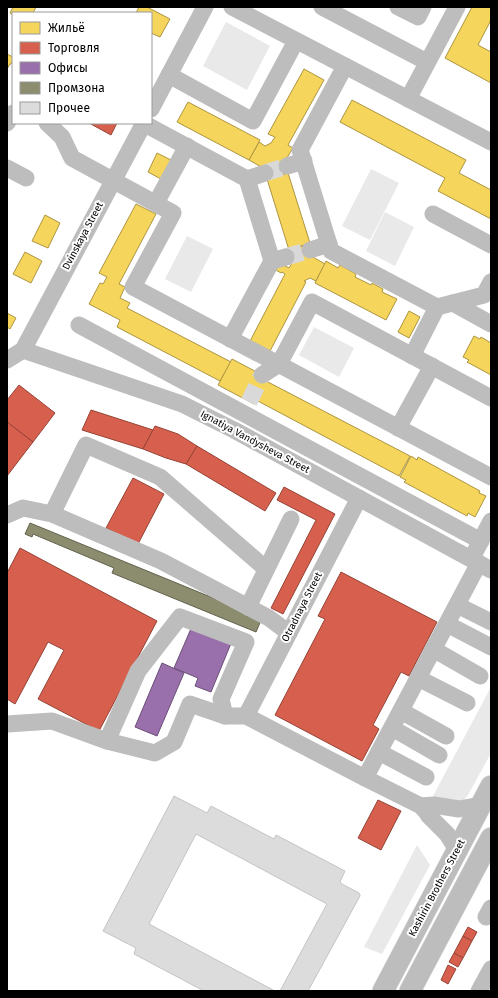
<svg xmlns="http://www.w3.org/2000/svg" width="498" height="998" font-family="'Fira Sans',sans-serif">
<rect width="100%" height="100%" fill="#fff"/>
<g fill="#e9e9e9">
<path d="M226,22L270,46L247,90L203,66Z"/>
<path d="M371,169L399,183L370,240L342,226Z"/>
<path d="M385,212L414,227L395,266L366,251Z"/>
<path d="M187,236L213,249L191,292L165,279Z"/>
<path d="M314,327L354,348L339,377L299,355Z"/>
<path d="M491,687V753L468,795L463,801L459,803L434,799L433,796Z"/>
<path d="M417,845L430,865L382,954L364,947Z"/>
</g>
<g fill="#f6d55c" stroke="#ac9540">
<path d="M13,7H36L33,13H13V15L10,13Z"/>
<path d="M139,7H147L170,19L160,37L151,33V13H136Z"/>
<path d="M472,7H491V20L478,45L491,52V83L445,58Z"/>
<path d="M7,54L13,57V60L11,64H10L7,69Z"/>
<path d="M304,69L324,80L288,145L293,148L285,161L288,173L267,179L263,168L249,160L259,142L265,146L271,143L275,137L268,134Z"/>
<path d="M352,100L466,160L459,173L491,190V219L438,191L445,178L340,122Z"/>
<path d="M188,102L260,140L249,160L177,122Z"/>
<path d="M157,153L171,160L161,179L148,172Z"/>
<path d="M288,173L310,243L289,250L267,179Z"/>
<path d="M136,204L156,214L119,284L125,287L120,298L130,303L127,308L231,362L220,381L117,327L120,320L89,304L100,283L103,284L107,277L99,273Z"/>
<path d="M45,215L60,223L48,248L32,241Z"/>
<path d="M309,244L313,257L325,264L316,281L310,278L304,281L306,282L269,353L249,343L285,274L282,272L281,273L274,269L278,262L289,268L292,263L284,252Z"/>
<path d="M25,252L42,261L31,283L13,274Z"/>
<path d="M326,261L338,268L340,265L356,274L355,277L371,285L372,283L383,289L382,292L397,299L386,320L315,283Z"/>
<path d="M409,311L420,317L409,338L398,332Z"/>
<path d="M7,313L16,318L10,329L7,327Z"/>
<path d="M474,336L480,339L481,337L491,343V375L467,362L469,360L463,357Z"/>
<path d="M232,359L268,378L266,381L410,456L399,476L256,400L254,404L218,385Z"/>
<path d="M411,456L417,460L418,457L480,491L479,493L486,496L475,517L468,513L467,516L404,482L406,480L400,477Z"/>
</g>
<g fill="#d6604d" stroke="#964336">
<path d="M89,123H117L111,135Z"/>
<path d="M19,385L55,413L33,442L7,422V400Z"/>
<path d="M91,410L153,430L143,449L82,430Z"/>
<path d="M7,422L33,442L7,476Z"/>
<path d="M155,426L178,434L197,446L186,464L166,458L143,449Z"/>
<path d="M197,446L276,493L265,511L186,464Z"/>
<path d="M133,478L164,494L138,544L106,528Z"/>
<path d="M284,487L335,514L283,614L271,608L316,520L277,500Z"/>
<path d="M20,548L157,621L99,731L38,699L64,650L48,642L15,704L7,699V573Z"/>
<path d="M341,572L437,622L409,676L401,672L373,725L379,729L362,761L275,715L325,619L318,616Z"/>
<path d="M378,800L401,811L381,850L358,838Z"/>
<path d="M468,927L477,932L472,941L463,936Z"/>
<path d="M463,936L472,941L463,958L454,953Z"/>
<path d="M454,953L463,958L458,967L449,962Z"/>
<path d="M448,965L456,969L448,984L441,980Z"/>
</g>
<g fill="#9970ab" stroke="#6b4e78">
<path d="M193,624L232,641L211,692L195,686L198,678L174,668Z"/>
<path d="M162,663L184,673L157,736L135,727Z"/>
</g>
<path fill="#8c8c6e" stroke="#62624d" d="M30,523L262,618L256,632L112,573L114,568L33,534L32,537L25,534Z"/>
<path fill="#dcdcdc" stroke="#c4c4c4" d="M174,796L207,813L211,806L274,839L276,835L345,871L340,882L342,884L359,893L360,895V896L308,991H280L327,904L196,834L149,924L275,991H204L134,954L136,948L103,931Z"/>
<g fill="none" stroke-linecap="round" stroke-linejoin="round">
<g stroke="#d9d9d9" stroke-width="17" stroke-dasharray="17 8" stroke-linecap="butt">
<path d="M265,173L287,166"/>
<path d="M286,257L310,250"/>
<path d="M249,402L262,375"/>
</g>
<defs>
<g id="major">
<path d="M383,991L491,786"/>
<path d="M410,991L491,838"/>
</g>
</defs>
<use href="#major" stroke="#dbdbdb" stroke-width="22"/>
<g stroke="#bdbdbd" stroke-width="17">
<path d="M232,7L491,142"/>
<path d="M322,7L427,62"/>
<path d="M398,7L418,17L423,7"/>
<path d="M345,66L300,150L331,251L437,307"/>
<path d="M169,75L253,121L296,41"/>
<path d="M408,99L457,7"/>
<path d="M151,109L205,7"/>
<path d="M7,123L13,113"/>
<path d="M47,123L62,137L72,158L173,213L133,287L491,477"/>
<path d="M143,123L247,179L272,261L230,339"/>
<path d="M287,166L304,161"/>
<path d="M7,168L26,178"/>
<path d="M247,179L265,173"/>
<path d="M156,203L187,146"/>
<path d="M433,214L491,245"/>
<path d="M310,250L329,244"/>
<path d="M272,261L286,257"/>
<path d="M453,303L491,324"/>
<path d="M79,325L481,541"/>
<path d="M23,350L182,404L234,430L491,570"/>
<path d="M412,356L437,307L484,295L491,282"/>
<path d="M7,360L23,350L144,123"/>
<path d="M262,375L279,364L312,302L491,398"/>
<path d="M398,428L432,366"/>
<path d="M52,514L86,445L160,477L266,569"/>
<path d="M7,515L23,508L52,514L161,561L269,618L289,633"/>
<path d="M476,550L491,521"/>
<path d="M457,605L491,622"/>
<path d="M248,607L291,519"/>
<path d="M447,624L491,647"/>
<path d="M433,649L480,676"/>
<path d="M418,678L467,703"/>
<path d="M401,711L446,736"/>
<path d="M246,716L359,498"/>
<path d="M7,724L52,721L107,741L155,753L174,742L190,704L225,716"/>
<path d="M392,728L439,755"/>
<path d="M107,741L138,671L180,617L246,642L221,699L225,716H246L365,778L421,806L428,814V815L447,834L457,850"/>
<path d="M379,752L426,777"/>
<path d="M365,778L479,563"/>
<path d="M421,806L434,805L459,809L481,805"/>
<path d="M486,917L491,908"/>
<path d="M479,991L491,969"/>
</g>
<use href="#major" stroke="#bdbdbd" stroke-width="21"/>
</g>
<g text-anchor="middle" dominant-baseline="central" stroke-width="4" stroke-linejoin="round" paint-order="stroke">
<g font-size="10" fill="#000" stroke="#fff">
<text transform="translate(83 236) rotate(-62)">Dvinskaya Street</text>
<text transform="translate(255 442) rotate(28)">Ignatiya Vandysheva Street</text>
<text transform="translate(302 607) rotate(-63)">Otradnaya Street</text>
<text transform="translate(437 888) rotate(-62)">Kashirin Brothers Street</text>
</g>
</g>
<rect width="498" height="998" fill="none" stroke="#000000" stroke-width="16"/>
<rect x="12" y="12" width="140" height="112" fill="#ffffff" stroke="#999999"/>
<rect x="20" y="22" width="20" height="12" fill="#f6d55c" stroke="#999999"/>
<text x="48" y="32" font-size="12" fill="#000000">Жильё</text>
<rect x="20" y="42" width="20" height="12" fill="#d6604d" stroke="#999999"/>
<text x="48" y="52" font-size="12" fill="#000000">Торговля</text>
<rect x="20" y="62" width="20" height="12" fill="#9970ab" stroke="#999999"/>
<text x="48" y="72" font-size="12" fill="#000000">Офисы</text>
<rect x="20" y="82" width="20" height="12" fill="#8c8c6e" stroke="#999999"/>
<text x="48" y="92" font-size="12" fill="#000000">Промзона</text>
<rect x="20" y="102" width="20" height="12" fill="#dcdcdc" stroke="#999999"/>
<text x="48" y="112" font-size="12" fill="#000000">Прочее</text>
</svg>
